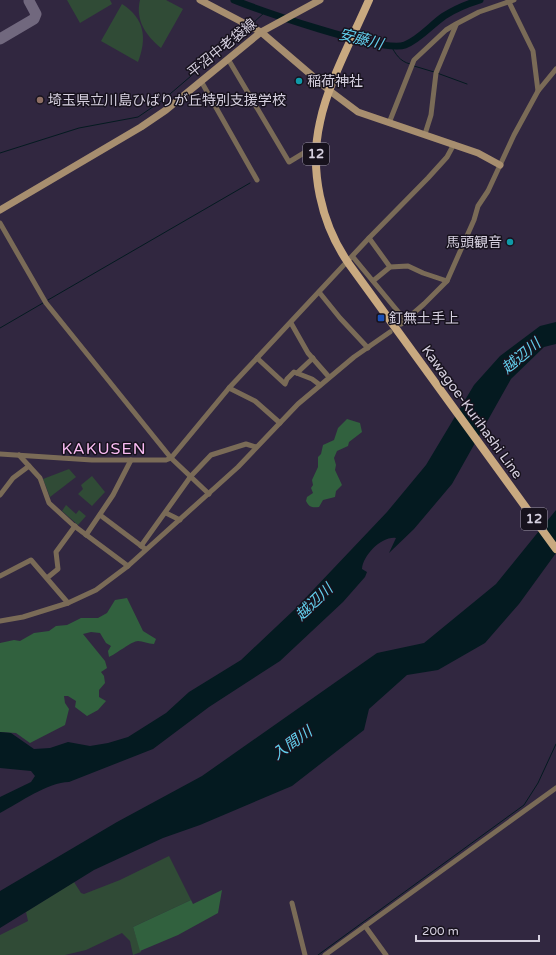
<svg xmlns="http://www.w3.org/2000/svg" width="556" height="955" font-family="'Varela Round','Noto Sans JP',sans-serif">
<rect width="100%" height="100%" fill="#312740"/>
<g fill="#304b36">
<path d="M67,0H110L112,4L80,23Z"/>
<path d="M140,0H166L183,9L161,48C146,36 135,20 140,0Z"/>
<path d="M122,4C145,19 147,38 138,62L101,41Z"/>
<path d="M69,469L76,477L50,497L43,479Z"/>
<path d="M92,476L105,492L92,506L78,494L83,489L81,485Z"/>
<path d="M66,505L76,514L79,510L86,516L78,525L62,511Z"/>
<path d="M169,856L191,900L133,927L141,952L133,955L130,941L122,933L86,950L65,955H0V935L28,921L26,912L74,882L81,893L84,894L120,880Z"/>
</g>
<g fill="#31613e">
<path d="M347,419L360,423L362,432L349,442L348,446L337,451L334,458L336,465L335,470L342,485L336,491L335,497L323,500L319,507C312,508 309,507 306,501L307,497L313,493L311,488L313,485L312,480L318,467V457L321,454L323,445L334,440L338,428Z"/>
<path d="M127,598L143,631L156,639L154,644C148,644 143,641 138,641C132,641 116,654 109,657L108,651L111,646L106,643L100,633L91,632L83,634L105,661L107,668L101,672L104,676L105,683L99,690V697L106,701L98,710L87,716L75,707L76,701L68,696H64L65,703L69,709L65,725L30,743L16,733L0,732V643L14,640L20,641L34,633L49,631L56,626L67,625L81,618H98L107,613L115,600Z"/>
<path d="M222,890L218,913L178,935L140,951L133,927L191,900L193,904Z"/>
</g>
<g fill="#041a20">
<path d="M556,322V344L544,347L511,379L452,484L414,529L389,553L396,538C382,536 363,555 362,569L367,572L365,577L343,602L280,661L209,707L153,749L69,782C48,782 19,803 0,813V797L31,782L35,776L31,771L0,768V732L11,733L34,749L50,748L68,742L90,746L108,743L128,737L166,713L189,692L241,660L295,609L387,512L426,465L474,385L500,356L540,326Z"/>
<path d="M556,510V553L519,604L485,643L438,670L407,675L369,709L364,730L292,786L200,825L163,838L94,870L0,928V891L117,822L202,776L377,653L424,643L496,584Z"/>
</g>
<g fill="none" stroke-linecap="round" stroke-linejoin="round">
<g stroke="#041a20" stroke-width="1">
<path d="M252,24L265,12"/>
<path d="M391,46C396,54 399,61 410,64"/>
<path d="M414,66L434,72"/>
<path d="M437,73L467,84"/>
<path d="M0,153L79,128L138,117L163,100L247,28"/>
<path d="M48,300L250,183"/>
<path d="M0,328L43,303"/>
<path d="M318,955L524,805L538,783L556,744"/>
</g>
<path stroke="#041a20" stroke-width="7" d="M234,0C254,8 383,54 405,45C420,39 431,25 444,16C455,9 467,4 480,0"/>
<path stroke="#71687e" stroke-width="11" d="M0,39L34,19L36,14L29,1"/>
<g stroke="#7a6b57" stroke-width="5">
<path d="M228,59L289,162L317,145"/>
<path d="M201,81L257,180"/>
<path d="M538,91L556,69"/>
<path d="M389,123L414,60L446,30L456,24L479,12L514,0"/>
<path d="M425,134L431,115L436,73L456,25"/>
<path d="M0,223L46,303L171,458L209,494"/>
<path d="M369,238L390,267L408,266L423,273L447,281"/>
<path d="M353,257L405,320"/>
<path d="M373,281L390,267"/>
<path d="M319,292L340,318L368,348"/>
<path d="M291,323L308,353L329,377"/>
<path d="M401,324L424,304L447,281L474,220L478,206L488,191L514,135L538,91L533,51L508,0"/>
<path d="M257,358L285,384L287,379L294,372L312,379L320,385"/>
<path d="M297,373L313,358"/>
<path d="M229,388L255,401L280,423"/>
<path d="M0,454L92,460H166L171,458L229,388L369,238L428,178L447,157L454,144"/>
<path d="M19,455L40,478L49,503L73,525L128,566"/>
<path d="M0,495L13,478L29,466"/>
<path d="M166,513L180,520"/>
<path d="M100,515L144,548"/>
<path d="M86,535L113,495L131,460"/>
<path d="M141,546L191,476L211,455L246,444L256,447"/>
<path d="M0,576L31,560L68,603"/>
<path d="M47,578L58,569L56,552L75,526"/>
<path d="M0,621L23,617L68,603L96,590L128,566L238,467L298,404L354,357L390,332"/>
<path d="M292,903L305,955"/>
<path d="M365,926L386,955"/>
<path d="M325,955L556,788"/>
</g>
<g stroke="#a78e6f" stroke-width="7">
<path d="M200,0L261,32L330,91L358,112L478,153L500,165"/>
<path d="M0,210L141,127L166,110L261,32L320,0"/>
</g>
<path stroke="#c9a980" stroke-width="8" d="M369,0C353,37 328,83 320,122C309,170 321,224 349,264L556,549"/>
</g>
<g fill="#0f9aa8" stroke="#17121d" stroke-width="1.5">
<circle cx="299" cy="81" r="4"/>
<circle cx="510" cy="242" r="4"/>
</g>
<circle fill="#8d6e63" stroke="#17121d" stroke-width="1.5" cx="40" cy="100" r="4"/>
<rect fill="#1a4fb4" stroke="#17121d" stroke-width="1.5" x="377" y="314" width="8" height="8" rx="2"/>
<g text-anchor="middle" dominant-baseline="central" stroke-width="3" stroke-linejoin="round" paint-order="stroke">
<g fill="#17121d" stroke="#9d97a6" stroke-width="1">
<rect x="303" y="143" width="26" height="22" rx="3"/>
<rect x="521" y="508" width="26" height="22" rx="3"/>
</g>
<g font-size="13" font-weight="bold" fill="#d6d0e0">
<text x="316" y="154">12</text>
<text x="534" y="519">12</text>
</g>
<g font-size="14" fill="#d6d0e0" stroke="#17121d">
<text transform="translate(222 48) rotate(-39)">平沼中老袋線</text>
<text transform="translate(472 412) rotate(54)">Kawagoe-Kurihashi Line</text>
</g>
<g font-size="14" fill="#d6d0e0" stroke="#17121d" text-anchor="start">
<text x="307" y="81">稲荷神社</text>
<text x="48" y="100">埼玉県立川島ひばりが丘特別支援学校</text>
<text x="502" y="242" text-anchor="end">馬頭観音</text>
<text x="389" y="318">釘無土手上</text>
</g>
<g font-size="15" font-style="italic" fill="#62cfed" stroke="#17121d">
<text transform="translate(361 39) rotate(14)">安藤川</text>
<text transform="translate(521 356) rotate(-40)">越辺川</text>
<text transform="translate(314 602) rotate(-44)">越辺川</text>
<text transform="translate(292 743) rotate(-36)">入間川</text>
</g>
<g font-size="16" letter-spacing="1" fill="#f9bbf2" stroke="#17121d">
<text x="104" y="449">KAKUSEN</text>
</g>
</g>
<path d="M416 935v6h123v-6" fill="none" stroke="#d6d0e0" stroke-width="2"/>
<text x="422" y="935" font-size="12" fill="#d6d0e0" stroke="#17121d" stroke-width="3" paint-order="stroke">200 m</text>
</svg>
